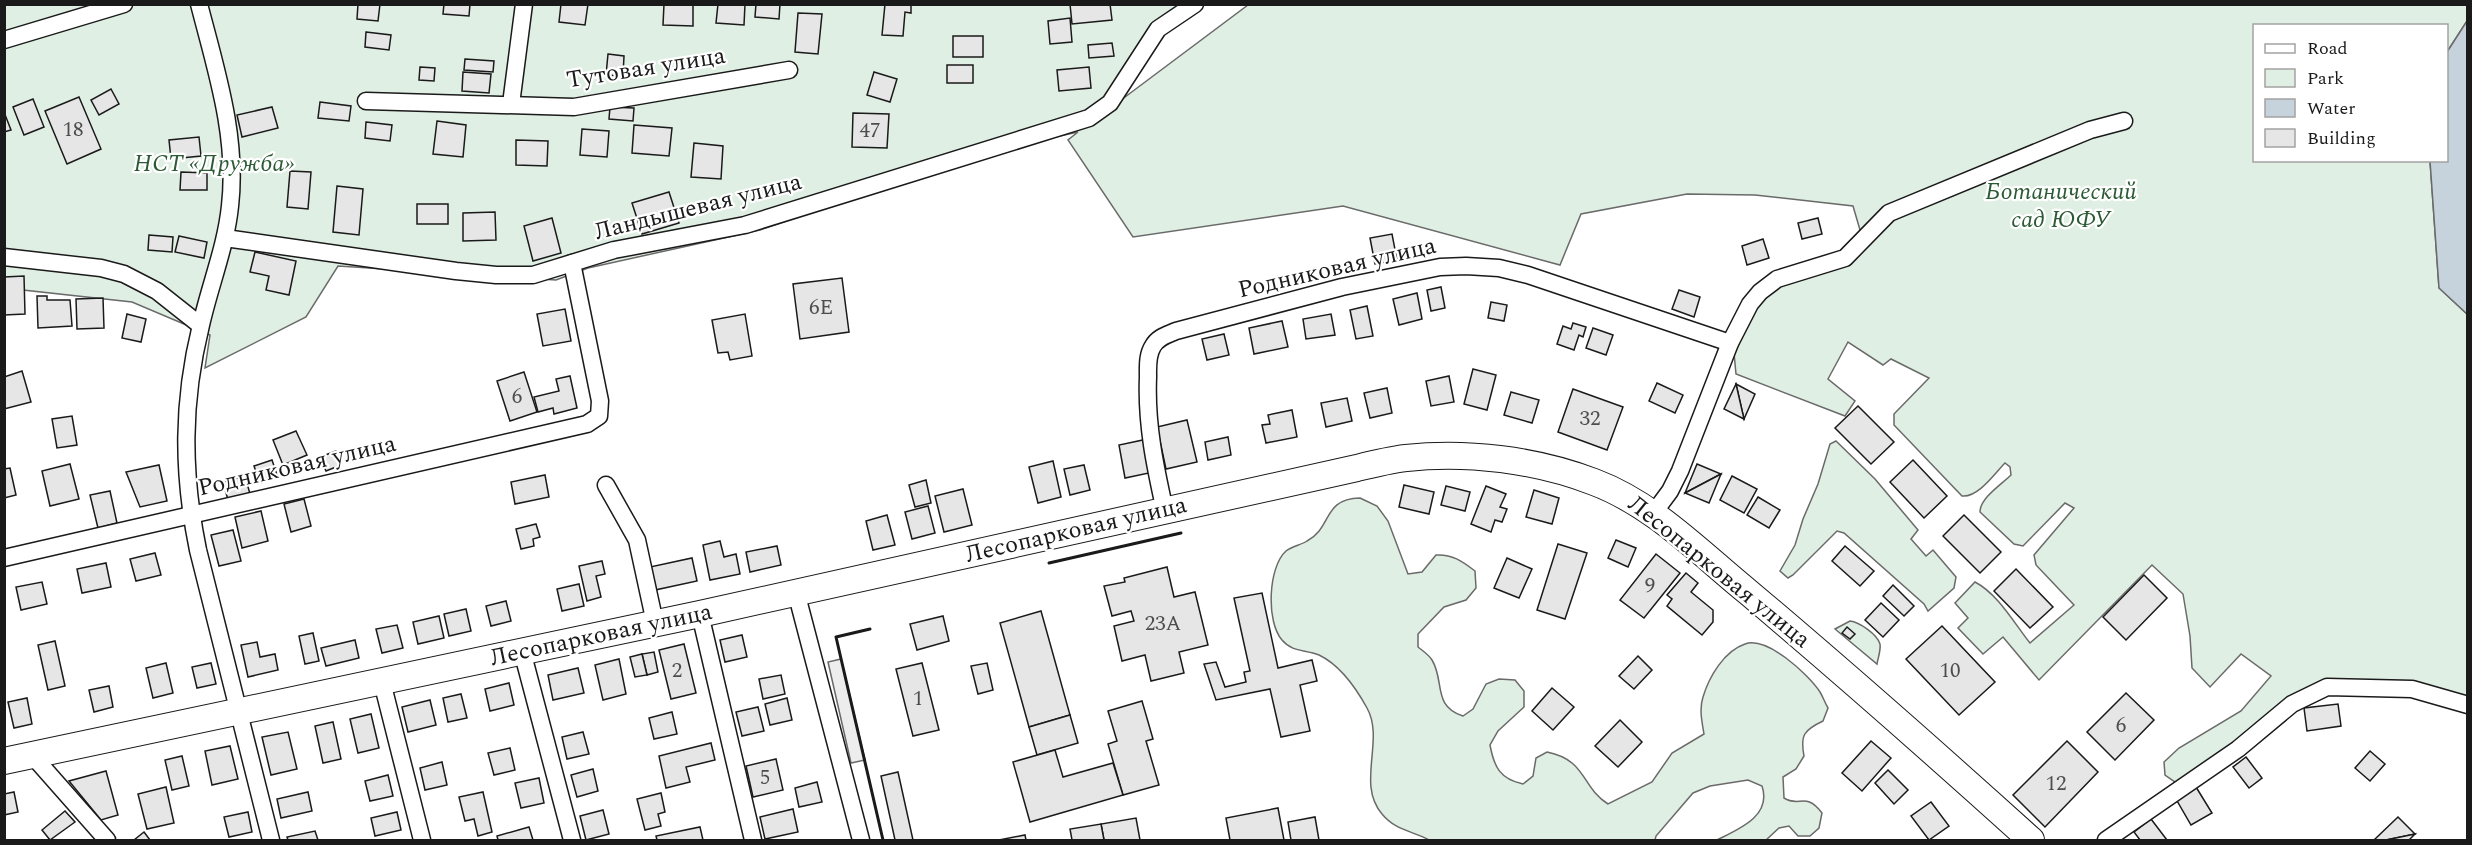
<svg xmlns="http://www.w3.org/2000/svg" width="2472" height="845" font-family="Spectral,serif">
<rect width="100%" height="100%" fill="#fff"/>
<g fill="#e0efe3" stroke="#6a6a6a" stroke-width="1.5">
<path d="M5,5H1204L1149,36L1089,124L1248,5H2467V21L2447,52L2446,26H2254V160L2430,161L2439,288L2467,314V700L2326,684L2178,784L2165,775L2164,762L2179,748L2241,711L2271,676L2241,654L2210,687L2192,668L2190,636L2183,594L2152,565L2039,680L2003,637L1983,654L1958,628L1968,618L1955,603L1975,582C1998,594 2014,623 2030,643L2074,605L2036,565L2034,555L2074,508L2065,503L2023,546L2014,544L1980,512C1980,498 2002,484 2011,475L2010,467L2005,463C1995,473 1978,498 1962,496L1894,425V414L1929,378L1891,359L1883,365L1848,342L1828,379L1855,401L1845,416L1736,374L1734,353L1748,318L1777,285L1865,247L1853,206L1755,195L1687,194L1581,214L1560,265L1343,206L1133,237L1068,140L1078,132L992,151L760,230L588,268L556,280L338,266L306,317L205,368L210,335L132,302L5,288Z"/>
<path d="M1836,441L1875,479L1918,530L1911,539L1926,556L1933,550L1956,577L1954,588L1928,611L1924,604L1844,533L1837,531L1793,575L1788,578L1780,571L1795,545L1803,519L1818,484L1830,444Z"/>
<path d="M1360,498L1377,506L1388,521L1408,574L1422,572L1436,555C1452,554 1462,561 1475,571L1476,588L1466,600L1444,607L1418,634V647C1423,651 1429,655 1432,660C1445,681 1432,706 1463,716L1473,709L1486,684L1499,679L1515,680L1524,691V707L1498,731L1490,745C1494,767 1500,779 1523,784L1533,776L1536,758L1547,752C1587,760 1581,787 1608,804L1652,782L1672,753L1704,734C1702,722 1699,709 1703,697C1709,677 1724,651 1745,644C1767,636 1808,674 1820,692C1823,697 1825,703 1828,708L1823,721C1804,730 1800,735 1804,756L1796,769L1783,777L1784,798C1800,808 1805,791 1822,813L1819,828L1810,836H1798L1789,826L1779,828L1766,840H1717C1739,829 1772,816 1762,786L1748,780L1710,786L1693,793L1656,836L1655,840H1429C1413,831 1396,831 1382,814C1356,784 1385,740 1367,708C1356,688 1340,665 1319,655C1305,649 1293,653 1282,640C1266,622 1268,567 1286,551C1292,546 1301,545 1307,541C1333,527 1322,499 1360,498Z"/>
<path d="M1850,621C1859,622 1877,634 1880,644C1881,650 1878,658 1877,664L1835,629Z"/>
</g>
<path fill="#ededed" stroke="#6a6a6a" stroke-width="1.5" d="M841,659L865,760L851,763L828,662Z"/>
<path fill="#c6d2dc" stroke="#6a6a6a" stroke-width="1.5" d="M2467,21V314L2439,288L2430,161L2446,160L2447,52Z"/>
<g fill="#e6e6e6" stroke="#1a1a1a" stroke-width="1.5">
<path d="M358,4H380L378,21L357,19Z"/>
<path d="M444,4H470L469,16L443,14Z"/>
<path d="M561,4H588L585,25L559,22Z"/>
<path d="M664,4H693V26L663,25Z"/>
<path d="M718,4H745L744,25L716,23Z"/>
<path d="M756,4H780L779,19L755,17Z"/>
<path d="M885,4H911V13L905,12L903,36L882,35Z"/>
<path d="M1070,4H1110L1112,20L1072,24Z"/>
<path d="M798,13L822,14L818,54L795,52Z"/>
<path d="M1070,18L1072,42L1050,44L1048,21Z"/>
<path d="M366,32L391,35L389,50L365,47Z"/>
<rect x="953" y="36" width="30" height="21"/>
<path d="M1112,43L1114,56L1089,58L1088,45Z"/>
<path d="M608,54L624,56L623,76L606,75Z"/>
<path d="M465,59L494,61L493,72L464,70Z"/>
<rect x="947" y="65" width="26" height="18"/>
<path d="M420,67L435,68L434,81L419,80Z"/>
<path d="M1089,67L1091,88L1059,91L1057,70Z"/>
<path d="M463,72L491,74L489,93L462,91Z"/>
<path d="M874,72L897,79L890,102L867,95Z"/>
<path d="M111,89L119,104L99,115L91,100Z"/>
<path d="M79,97L101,149L67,164L45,111Z"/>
<path d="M33,99L44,127L24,135L13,107Z"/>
<path d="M320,102L351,106L349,121L318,118Z"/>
<path d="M272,107L278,128L242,137L237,115Z"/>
<path d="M610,107L634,108L633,121L609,119Z"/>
<path d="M4,112L11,130L4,132Z"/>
<path d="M853,113L889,114L887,148L852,147Z"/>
<path d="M437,121L466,125L463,157L433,154Z"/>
<path d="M366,122L392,125L390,141L365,138Z"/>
<path d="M634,125L672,128L669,156L632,153Z"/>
<path d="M582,129L609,131L607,157L580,155Z"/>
<path d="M199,137L201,156L171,159L169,140Z"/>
<path d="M516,140L548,141L547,166L516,165Z"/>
<path d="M694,143L723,146L721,179L691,177Z"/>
<path d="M290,171L311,172L308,209L287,207Z"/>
<path d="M181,172L207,173V190H180Z"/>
<path d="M337,186L363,189L359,235L333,232Z"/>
<path d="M669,192L679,223L642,234L632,203Z"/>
<rect x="417" y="204" width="31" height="20"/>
<path d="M495,212L496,240L463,241V213Z"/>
<path d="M552,218L561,253L533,261L524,226Z"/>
<path d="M1818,218L1822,234L1802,239L1798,223Z"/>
<path d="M1392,234L1397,260L1375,264L1370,238Z"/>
<path d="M149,235L173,237L172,252L148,250Z"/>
<path d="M179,236L207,242L204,258L175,252Z"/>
<path d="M1763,239L1769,258L1747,265L1742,246Z"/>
<path d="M255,252L296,261L289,295L266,290L269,276L250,272Z"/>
<path d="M24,276L25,314L4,315V277Z"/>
<path d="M842,278L849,332L800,339L793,284Z"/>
<path d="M1441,287L1445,308L1431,311L1427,290Z"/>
<path d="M1679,290L1700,297L1694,317L1672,309Z"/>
<path d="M1417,293L1422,319L1399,325L1393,299Z"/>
<path d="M37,296H47V300H70L72,326L38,328Z"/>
<path d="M103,298L104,328L77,329L76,299Z"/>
<path d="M1491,302L1507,305L1504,321L1488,318Z"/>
<path d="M1367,306L1373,336L1356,339L1350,310Z"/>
<path d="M565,309L571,341L543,346L537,314Z"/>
<path d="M127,314L146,319L141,342L122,338Z"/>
<path d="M745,314L752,356L730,360L728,352L718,353L712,320Z"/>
<path d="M1331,314L1335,335L1306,339L1303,319Z"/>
<path d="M1282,321L1288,347L1254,354L1249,328Z"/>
<path d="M1573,323L1586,327L1583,337L1579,335L1574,350L1557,344L1563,326L1571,329Z"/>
<path d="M1593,328L1613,335L1606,355L1586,348Z"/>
<path d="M1224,334L1229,355L1207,360L1202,339Z"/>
<path d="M1473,369L1496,375L1487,410L1464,404Z"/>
<path d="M22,371L31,402L4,409V377Z"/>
<path d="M524,372L537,412L510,421L497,381Z"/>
<path d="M570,376L577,408L554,414L553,408L538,412L534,397L559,391L556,379Z"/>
<path d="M1449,376L1454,402L1431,406L1426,381Z"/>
<path d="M1657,383L1683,395L1675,413L1649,401Z"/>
<path d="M1736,384L1755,394L1744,419Z"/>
<path d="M1736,384L1744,419L1724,409Z"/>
<path d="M1387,388L1392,413L1370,418L1364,393Z"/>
<path d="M1573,389L1623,407L1607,450L1558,432Z"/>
<path d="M1511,392L1539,400L1532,423L1504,415Z"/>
<path d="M1347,398L1352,421L1326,427L1321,403Z"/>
<path d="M1858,406L1894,442L1871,464L1835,428Z"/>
<path d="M1292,410L1297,437L1266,443L1262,425L1270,424L1268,415Z"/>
<path d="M72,416L77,445L57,448L52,419Z"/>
<path d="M1187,420L1197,462L1166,469L1157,427Z"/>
<path d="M296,431L307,455L283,465L273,440Z"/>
<path d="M1228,437L1231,455L1208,460L1205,442Z"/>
<path d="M1143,440L1149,473L1125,478L1119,445Z"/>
<path d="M336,451L341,465L326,471L320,457Z"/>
<path d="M272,460L278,478L260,483L254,466Z"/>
<path d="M1913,460L1947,496L1924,518L1890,482Z"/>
<path d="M1053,461L1061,497L1038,503L1029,467Z"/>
<path d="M70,464L79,499L50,506L42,471Z"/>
<path d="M1697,464L1721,474L1685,493Z"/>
<path d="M159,465L167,501L140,507L126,472Z"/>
<path d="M1084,465L1090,490L1070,495L1064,469Z"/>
<path d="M10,468L16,495L4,498V469Z"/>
<path d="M1721,474L1709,503L1685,493Z"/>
<path d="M545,475L549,497L515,504L511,482Z"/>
<path d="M245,476L250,494L228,500L223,482Z"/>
<path d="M1732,476L1757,489L1744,513L1720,500Z"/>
<path d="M926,480L931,503L915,507L909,485Z"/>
<path d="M1404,485L1434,492L1429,514L1399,507Z"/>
<path d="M1446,486L1470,492L1465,511L1441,505Z"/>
<path d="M1486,486L1506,494L1500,507L1507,509L1502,522L1495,520L1491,532L1471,524Z"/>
<path d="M963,489L972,525L944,532L935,496Z"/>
<path d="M1534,490L1559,498L1552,524L1526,517Z"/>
<path d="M110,491L117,523L98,528L90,495Z"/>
<path d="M1758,497L1780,510L1769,528L1747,515Z"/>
<path d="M304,499L311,526L291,532L284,504Z"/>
<path d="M928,506L935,533L912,539L905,512Z"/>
<path d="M261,511L268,541L242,548L235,517Z"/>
<path d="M887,515L895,545L873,550L866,521Z"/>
<path d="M1964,515L2001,552L1980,573L1943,536Z"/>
<path d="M536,524L540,537L533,539L534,546L521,549L516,529Z"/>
<path d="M233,530L241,561L219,566L211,535Z"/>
<path d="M1616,540L1636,548L1628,567L1608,558Z"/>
<path d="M720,541L724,557L736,554L740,574L710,580L703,545Z"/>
<path d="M1558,544L1587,553L1565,619L1537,610Z"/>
<path d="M777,546L781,565L750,572L746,552Z"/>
<path d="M1845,546L1874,571L1860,586L1832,561Z"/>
<path d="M155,553L161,575L136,581L130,559Z"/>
<path d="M1656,554L1680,573L1644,618L1620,600Z"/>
<path d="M692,558L697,581L655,590L650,567Z"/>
<path d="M1507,558L1532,569L1519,598L1494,588Z"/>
<path d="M602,561L605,574L596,576L601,597L587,601L579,566Z"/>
<path d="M106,563L111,587L82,593L77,569Z"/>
<path d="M1167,567L1174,597L1195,592L1208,645L1179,652L1184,673L1151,681L1145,655L1122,661L1114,626L1134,621L1131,611L1112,616L1104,586L1125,582L1124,578Z"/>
<path d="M2016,569L2053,607L2030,628L1994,591Z"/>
<path d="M1686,573L1698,583L1691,592L1713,610V622L1702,635L1667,606L1672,599L1667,595Z"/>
<path d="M2144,575L2167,598L2126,640L2103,617Z"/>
<path d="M42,582L47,604L21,610L16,587Z"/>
<path d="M579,584L584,606L562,611L557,589Z"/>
<path d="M1893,585L1914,606L1904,616L1883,596Z"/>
<path d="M1262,593L1278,668L1312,660L1317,681L1300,685L1310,731L1281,737L1270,689L1216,700L1204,664L1216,662L1225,687L1246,682L1244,672L1250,671L1234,598Z"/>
<path d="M506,601L511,621L491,626L486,606Z"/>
<path d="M1881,603L1899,620L1883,637L1865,620Z"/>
<path d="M466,609L471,631L449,636L444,614Z"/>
<path d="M1041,611L1070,715L1029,727L1000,623Z"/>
<path d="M439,616L444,638L418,644L413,622Z"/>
<path d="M943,616L949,641L917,650L910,624Z"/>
<path d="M397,625L403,648L382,653L376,629Z"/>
<path d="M1942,626L1995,682L1959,715L1906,659Z"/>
<path d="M1847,627L1855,634L1850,639L1842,633Z"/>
<path d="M313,633L319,661L305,664L299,636Z"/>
<path d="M742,635L747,657L725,662L720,640Z"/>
<path d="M355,640L359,658L326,666L321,648Z"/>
<path d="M55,641L65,686L48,690L38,645Z"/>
<path d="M257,642L260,657L275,654L278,670L248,677L241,645Z"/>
<path d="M684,644L696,693L671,699L659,650Z"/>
<path d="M654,652L658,672L647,675L642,654Z"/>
<path d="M642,654L647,675L635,677L630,657Z"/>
<path d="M1638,656L1652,670L1634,689L1619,676Z"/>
<path d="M619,659L626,694L603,700L595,665Z"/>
<path d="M166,663L173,693L153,698L146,668Z"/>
<path d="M211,663L216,684L197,688L192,667Z"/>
<path d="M922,663L939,730L913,736L896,669Z"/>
<path d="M987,663L993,690L978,694L971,666Z"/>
<path d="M578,668L584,693L553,700L548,675Z"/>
<path d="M781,675L785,694L763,699L759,679Z"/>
<path d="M509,683L514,705L490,711L485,689Z"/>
<path d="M109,686L113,707L94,712L89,690Z"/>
<path d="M1552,688L1574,707L1553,730L1532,711Z"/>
<path d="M2126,693L2154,720L2115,760L2087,732Z"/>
<path d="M461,694L467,718L448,722L443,698Z"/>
<path d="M27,698L32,724L14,728L8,702Z"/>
<path d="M787,698L792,720L770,725L765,704Z"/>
<path d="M430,700L436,725L408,732L402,707Z"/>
<path d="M1142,701L1153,739L1146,741L1159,785L1123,795L1108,744L1117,741L1108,711Z"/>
<path d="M2338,704L2341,726L2307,731L2304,708Z"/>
<path d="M758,707L764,731L742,736L736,712Z"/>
<path d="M672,712L677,734L654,739L649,718Z"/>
<path d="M371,714L379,748L358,753L350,719Z"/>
<path d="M1070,715L1078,743L1037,755L1029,727Z"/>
<path d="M1620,720L1642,742L1618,767L1595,746Z"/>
<path d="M333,722L341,759L323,763L315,726Z"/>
<path d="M288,732L297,769L271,775L262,737Z"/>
<path d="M583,732L589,754L567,759L562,737Z"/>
<path d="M1871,741L1891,758L1862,791L1842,773Z"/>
<path d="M2067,741L2098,772L2045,827L2013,795Z"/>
<path d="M711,743L715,760L686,767L690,782L666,788L659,756Z"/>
<path d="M230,746L238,779L212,785L205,751Z"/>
<path d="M510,748L515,770L494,775L488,753Z"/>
<path d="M1055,750L1063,777L1113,763L1123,795L1030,822L1013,762Z"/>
<path d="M2370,751L2385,764L2370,781L2355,768Z"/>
<path d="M182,756L189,786L172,790L165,760Z"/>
<path d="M2246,757L2262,778L2249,788L2233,767Z"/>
<path d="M776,759L783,790L753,797L746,766Z"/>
<path d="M442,762L447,785L425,790L420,768Z"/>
<path d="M593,769L598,791L577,797L571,775Z"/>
<path d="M1888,770L1908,790L1894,804L1875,783Z"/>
<path d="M106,771L118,815L101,820L69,781Z"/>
<path d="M898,772L913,840H895L881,776Z"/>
<path d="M388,775L393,796L370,801L365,781Z"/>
<path d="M539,778L544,803L521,808L515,783Z"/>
<path d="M817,782L822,802L799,807L795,788Z"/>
<path d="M166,787L174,823L147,829L138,794Z"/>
<path d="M2196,787L2212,813L2191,825L2176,799Z"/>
<path d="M14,792L18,812L4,815V794Z"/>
<path d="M308,792L312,811L281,818L277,799Z"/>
<path d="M483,792L492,832L478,836L474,819L465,821L459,797Z"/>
<path d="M661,793L665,812L658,814L661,826L645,830L637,799Z"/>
<path d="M1931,802L1949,826L1929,840L1911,816Z"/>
<path d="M1278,808L1284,840H1230L1226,818Z"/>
<path d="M793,809L798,832L765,839L760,817Z"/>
<path d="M603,810L609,834L586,840L580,816Z"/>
<path d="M65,811L75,822L50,840L42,830Z"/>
<path d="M248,812L252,832L229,837L224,817Z"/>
<path d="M397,812L401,830L375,836L371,818Z"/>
<path d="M1315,817L1319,840H1291L1288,822Z"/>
<path d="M2398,817L2415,834L2386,840H2374Z"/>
<path d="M1136,818L1140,840H1104L1101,824Z"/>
<path d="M2151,819L2167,840H2140L2134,832Z"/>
<path d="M1101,824L1104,840H1072L1070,829Z"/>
<path d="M529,827L533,840H498L497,836Z"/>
<path d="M700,827L703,840H657L656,836Z"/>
<path d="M315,831L318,840H288L287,837Z"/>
<path d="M144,832L150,840H134Z"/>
<path d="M2415,834L2409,840H2386Z"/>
<path d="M1025,835L1026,840H999Z"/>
</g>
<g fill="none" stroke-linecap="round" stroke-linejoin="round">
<defs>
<g id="minor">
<path d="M199,4C216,70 238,137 230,206C226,246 210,285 201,325C182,402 182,472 198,550L271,840"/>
<path d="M4,40L124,4"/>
<path d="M366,101L574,107L789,70"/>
<path d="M511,104L524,4"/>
<path d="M225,238L456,271L496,275H533L614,250L745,225L1089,118L1110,103L1158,29L1195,4"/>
<path d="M4,257L101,268L124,274L157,291L200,325"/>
<path d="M606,485L637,540L655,623"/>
<path d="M1165,511C1155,466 1146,424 1148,377C1148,367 1147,355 1153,346C1158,337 1167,335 1176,331L1342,287L1440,267L1466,266L1499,268L1528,275L1730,343"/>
<path d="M1653,514L1670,491L1680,471L1730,343L1750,304L1760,292L1777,279L1845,258L1889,213L2090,130L2124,121"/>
<path d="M4,558L587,424L599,416L600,401L572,263"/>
<path d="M796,592L861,840"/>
<path d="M700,614L753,840"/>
<path d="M522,651L572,840"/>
<path d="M382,682L422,840"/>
<path d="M32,755L107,840"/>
<path d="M2106,840L2238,749L2292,704L2327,687L2412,689L2468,705"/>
</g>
<path id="primary" d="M4,761L700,614L1357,468C1373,464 1389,460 1406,458C1467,451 1537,460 1594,482C1653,504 1699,552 1748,592C1844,673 1938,756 2031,840"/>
</defs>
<use href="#minor" stroke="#1a1a1a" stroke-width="19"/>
<use href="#primary" stroke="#1a1a1a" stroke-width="28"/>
<use href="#minor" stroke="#fff" stroke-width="16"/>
<use href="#primary" stroke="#fff" stroke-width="26"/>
<g stroke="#1a1a1a" stroke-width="3">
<path d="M1049,563L1181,533"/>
<path d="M870,629L836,637L883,840"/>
</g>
</g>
<g text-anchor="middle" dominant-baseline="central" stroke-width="4.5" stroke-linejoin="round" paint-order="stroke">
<g font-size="21" fill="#4d4d4d">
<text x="73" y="130">18</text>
<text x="870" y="131">47</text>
<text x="821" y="308">6Е</text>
<text x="517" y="397">6</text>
<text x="1590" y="419">32</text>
<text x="1650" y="586">9</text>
<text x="1163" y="624">23А</text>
<text x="677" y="671">2</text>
<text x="1950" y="671">10</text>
<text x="918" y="699">1</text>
<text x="2121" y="726">6</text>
<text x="765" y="778">5</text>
<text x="2056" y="784">12</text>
</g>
<g font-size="24" fill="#1a1a1a" stroke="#fff">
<text transform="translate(646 68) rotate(-9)">Тутовая улица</text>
<text transform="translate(698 207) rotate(-14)">Ландышевая улица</text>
<text transform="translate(1337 268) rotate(-13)">Родниковая улица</text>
<text transform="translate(297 466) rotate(-13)">Родниковая улица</text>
<text transform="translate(1076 530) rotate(-13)">Лесопарковая улица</text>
<text transform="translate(1719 572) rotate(39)">Лесопарковая улица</text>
<text transform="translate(601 635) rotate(-12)">Лесопарковая улица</text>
</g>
<g font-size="24" font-style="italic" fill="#2b5a34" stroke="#fff">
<text x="214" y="164">НСТ «Дружба»</text>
<text x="2061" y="192">Ботанический<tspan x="2061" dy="28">сад ЮФУ</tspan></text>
</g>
</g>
<rect width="2472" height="845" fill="none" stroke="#1a1a1a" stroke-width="12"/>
<rect x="2253" y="24" width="195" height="138" fill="#ffffff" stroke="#a3a3a3" stroke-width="1.5"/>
<rect x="2265" y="44" width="30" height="9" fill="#ffffff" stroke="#a3a3a3" stroke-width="1.5"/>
<text x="2307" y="54" font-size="18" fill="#1a1a1a">Road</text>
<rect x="2265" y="69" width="30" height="18" fill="#e0efe3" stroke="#a3a3a3" stroke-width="1.5"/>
<text x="2307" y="84" font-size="18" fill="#1a1a1a">Park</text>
<rect x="2265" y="99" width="30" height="18" fill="#c6d2dc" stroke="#a3a3a3" stroke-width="1.5"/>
<text x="2307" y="114" font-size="18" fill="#1a1a1a">Water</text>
<rect x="2265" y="129" width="30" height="18" fill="#e6e6e6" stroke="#a3a3a3" stroke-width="1.5"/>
<text x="2307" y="144" font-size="18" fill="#1a1a1a">Building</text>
</svg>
